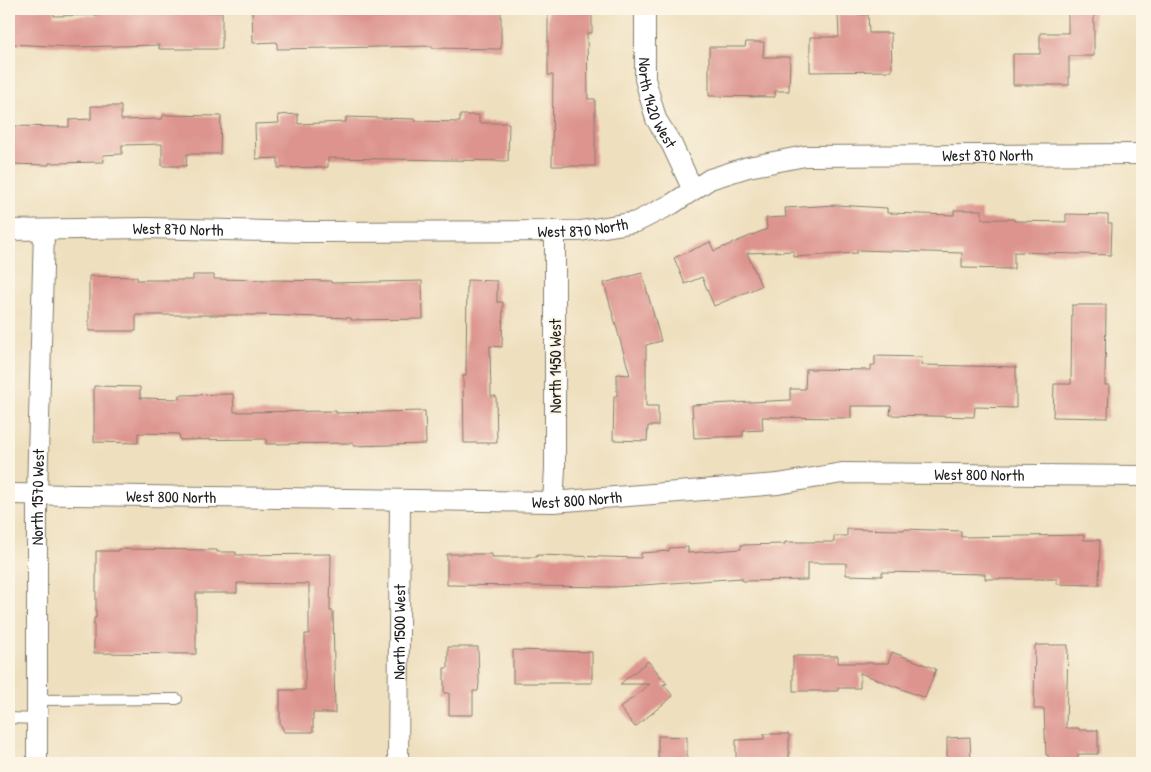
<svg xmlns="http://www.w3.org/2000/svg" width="1151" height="772" font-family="'Patrick Hand',sans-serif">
<rect width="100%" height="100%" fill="#fcf5e5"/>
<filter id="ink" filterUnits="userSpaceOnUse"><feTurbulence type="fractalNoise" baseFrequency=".02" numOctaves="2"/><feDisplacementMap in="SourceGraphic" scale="10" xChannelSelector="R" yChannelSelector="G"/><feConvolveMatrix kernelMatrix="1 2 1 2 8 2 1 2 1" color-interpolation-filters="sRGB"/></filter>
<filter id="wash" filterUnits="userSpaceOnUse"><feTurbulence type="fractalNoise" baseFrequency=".0096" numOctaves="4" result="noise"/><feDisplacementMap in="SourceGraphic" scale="20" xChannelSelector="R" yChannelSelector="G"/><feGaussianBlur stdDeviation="1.12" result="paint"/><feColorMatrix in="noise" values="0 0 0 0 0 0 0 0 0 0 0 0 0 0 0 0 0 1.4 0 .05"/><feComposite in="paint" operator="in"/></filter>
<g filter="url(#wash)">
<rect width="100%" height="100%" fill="#eedfbe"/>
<g id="blocks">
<g fill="#dd948f">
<path d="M9,9H54V16L97,15V9H186V12H222V49H159V45L73,47L9,44Z"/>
<path d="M252,9H501V49L432,48V46L277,49V42L253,43Z"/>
<path d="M548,9H592V33H587L588,99H595V166H552L553,75H548Z"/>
<path d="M1068,9H1094V56H1069V85H1013V54H1040V33H1068Z"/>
<path d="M868,14L869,33H891L892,71L810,72V37H839L838,15Z"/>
<path d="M746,42H764L763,57H790L789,91H775V97L709,96V47H745Z"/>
<path d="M91,106H121V120L162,119L163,115L221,116L220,154H187L186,166H162V144L122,145V154L103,155L104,162L49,163V165L9,164V126L69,127V120L91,119Z"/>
<path d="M298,114V124L346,122V117L415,119V121L460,122V115H479V123H509L508,161L328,158V167L278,168V158L256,159L255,124L279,123L278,115Z"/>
<path d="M836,205L887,208V213L954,215V210H982V219H1014V221L1066,222V214L1108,215V223H1112L1111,255L1014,252V269L962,268V253L857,250V253L794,257V251L747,253L761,286L714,306L702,277L685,284L674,258L710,242L714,251L767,229L766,218L786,217L785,208Z"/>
<path d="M642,273L661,341L646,345V406H658V426H648L647,441L613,440L614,396H617V374L630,375L604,283Z"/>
<path d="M193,275H214V279L331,281V283L422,281L423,319L351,320V318L259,315H136V331H89V276L137,277V280H193Z"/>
<path d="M467,280L497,281V302H503L502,347L490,346L491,396H496L497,443H464L463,376H466Z"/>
<path d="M1072,305H1106L1105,385H1109L1108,418L1053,417L1054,384H1071Z"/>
<path d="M875,356L922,357L921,365L1016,367V408L975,407L974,417L890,415L891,406H851V418L762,417L763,430L743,431V436L694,438L692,405L790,400V389H805L806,369L871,370V365H875Z"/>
<path d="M94,386L140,387V398L179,399V395L233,394L234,412L336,411V413L425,411L426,444L353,446V443L266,444V439L180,440L179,434L138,433V443L94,442Z"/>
<path d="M847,529L904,530V529L961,531V537L1084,535V540H1100L1099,585L1057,584V579H985V574L882,572V576L846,575V563H807V580L742,581V578L615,587L447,585V554H492V557H537V555L641,558V553L669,551V548L688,547V553L741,549V545L785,544V542H834V536H847Z"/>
<path d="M118,549L217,550V552H236V555L331,554L330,611H333L335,713H313V732H284L280,723V690H305V634H309V584L237,583V593H196V654L94,653V618H96V551H118Z"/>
<path d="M1035,645H1068L1066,728H1079V730H1098V754H1078V763H1049L1048,755H1046L1044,709H1034Z"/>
<path d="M448,647H478L479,683L478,691H473V715H449V693H444V668H448Z"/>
<path d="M513,650L592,652V683H513Z"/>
<path d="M892,652L936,669L925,698L860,673V688H838V691H793V656H838V663H888Z"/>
<path d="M648,661L667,684H663L673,696L635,727L620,708L650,684H620Z"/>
<path d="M764,734H789V761H768V763H736V740L764,739Z"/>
<path d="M658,736L687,737V763H658Z"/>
<path d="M970,737L971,763H947V738Z"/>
</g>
</g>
</g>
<g filter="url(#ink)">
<use href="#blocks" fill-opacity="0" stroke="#857e6d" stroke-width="1"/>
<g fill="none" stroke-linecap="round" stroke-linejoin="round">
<defs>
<g id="lane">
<path d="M38,700L177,699"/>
<path d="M9,718L38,719"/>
</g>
<g id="street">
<path id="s1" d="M645,9V79L656,119L672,145L693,190"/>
<path id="s2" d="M9,230L147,228L307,232L580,231L636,222L672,204L710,179L748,167L805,156L1142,154"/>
<path id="s3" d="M9,494L553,502L778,484L842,473L1142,476"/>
<path d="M553,502L555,469V231"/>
<path id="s4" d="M37,763V494L44,230"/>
<path id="s5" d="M398,763L400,500"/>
</g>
</defs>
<use href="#lane" stroke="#857e6d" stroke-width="12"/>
<use href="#street" stroke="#857e6d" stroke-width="22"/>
<use href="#lane" stroke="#fff" stroke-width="10"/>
<use href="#street" stroke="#fff" stroke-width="20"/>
</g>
</g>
<g text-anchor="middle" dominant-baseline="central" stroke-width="4" stroke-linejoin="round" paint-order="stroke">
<g font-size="16" fill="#1c1c1c" stroke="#fcf5e5">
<text stroke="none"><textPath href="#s1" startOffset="96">North 1420 West</textPath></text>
<text stroke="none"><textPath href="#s2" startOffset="994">West 870 North</textPath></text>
<text stroke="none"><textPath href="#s2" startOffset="574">West 870 North</textPath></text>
<text stroke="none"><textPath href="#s2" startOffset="169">West 870 North</textPath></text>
<text transform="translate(555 366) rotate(-90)">North 1450 West</text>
<text stroke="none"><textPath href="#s3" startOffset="972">West 800 North</textPath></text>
<text stroke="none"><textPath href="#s3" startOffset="162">West 800 North</textPath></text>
<text stroke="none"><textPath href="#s4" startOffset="266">North 1570 West</textPath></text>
<text stroke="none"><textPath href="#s3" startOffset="568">West 800 North</textPath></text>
<text stroke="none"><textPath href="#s5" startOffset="131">North 1500 West</textPath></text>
</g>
</g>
<rect width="1151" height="772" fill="none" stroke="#fcf5e5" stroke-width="30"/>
</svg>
